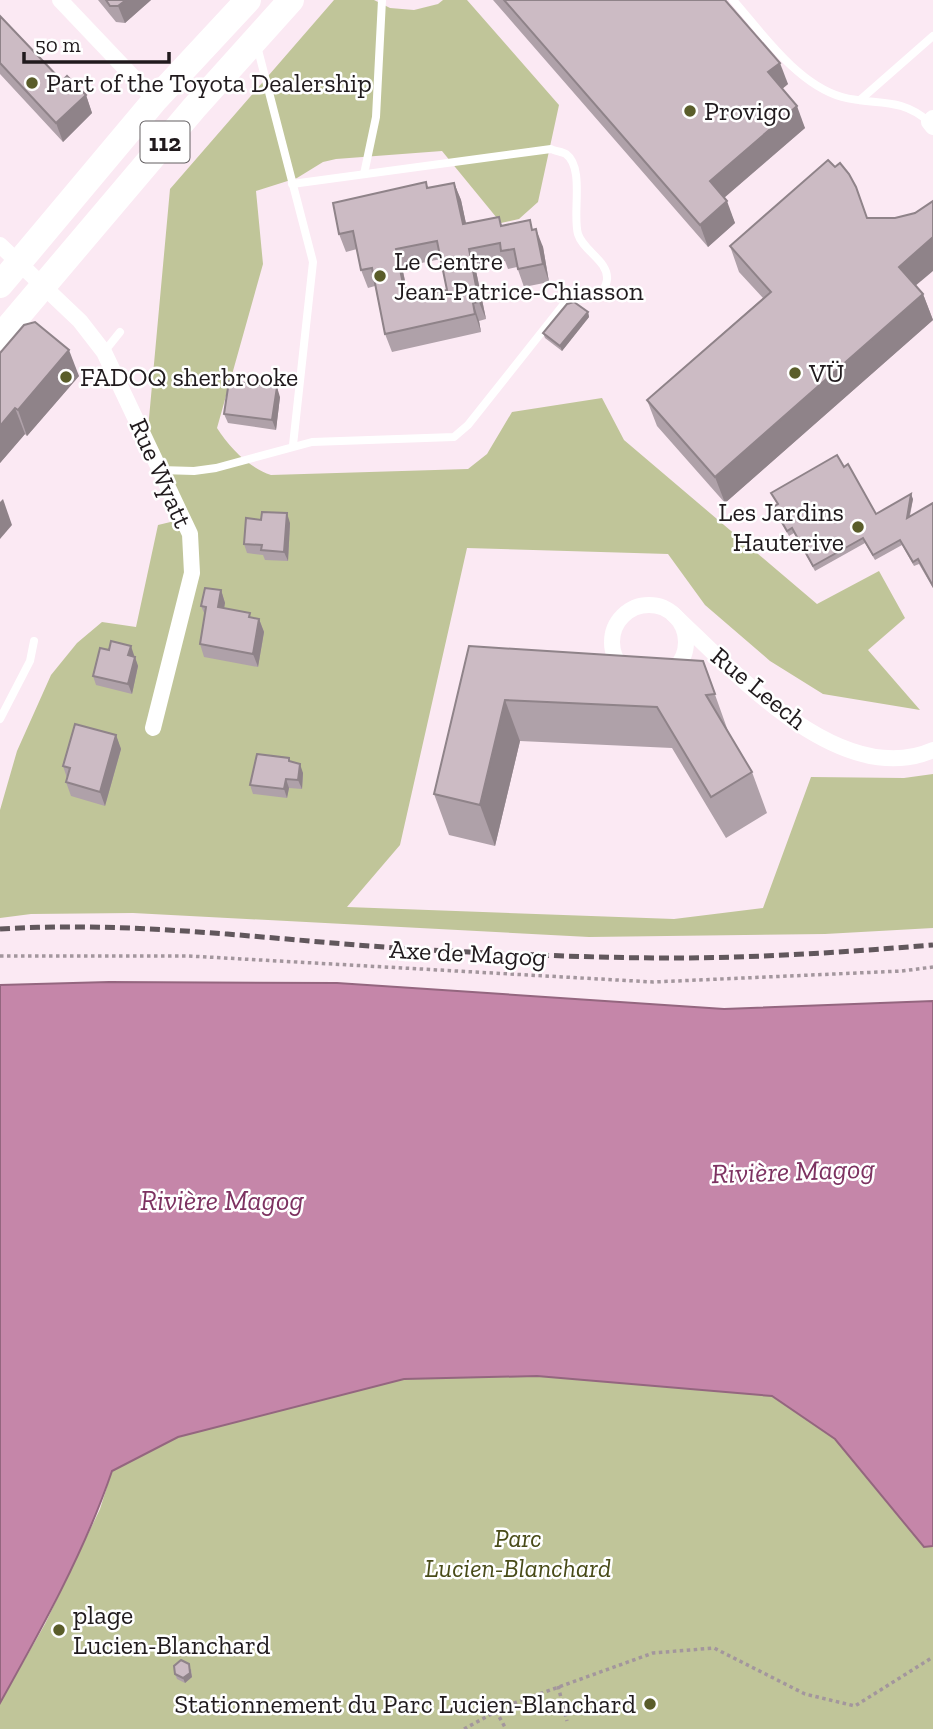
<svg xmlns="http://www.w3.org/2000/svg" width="933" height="1729" font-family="'Zilla Slab',serif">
<rect width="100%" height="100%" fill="#fbe9f3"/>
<g fill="#c0c599">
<path d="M334,0H374L390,8L414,10L438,4L443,0H467L559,105L538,202L519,219L501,223L442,151L336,159L323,162L297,178L256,191L263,264L217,428C229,447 249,468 271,475L468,469L487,454L512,412L602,398L624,440L817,604L879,571L905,618L868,650L920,710L823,694L770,661L705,605L668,554L467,548L400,845L347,907L674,919L763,908L811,777L904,778L933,774V928L825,934L589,937L133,913L31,914L0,918V810L17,751L51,675L77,643L102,622L136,627L158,525L183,519L147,440L170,189Z"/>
<path d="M537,1376L772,1396L835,1439L924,1547L933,1546V1729H0V1703L45,1624L100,1509L112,1471L178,1437L404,1379Z"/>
</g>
<path fill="#c586a9" stroke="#94667f" stroke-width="2" d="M109,982L337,983L724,1009L933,1001V1546L924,1547L835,1439L772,1396L537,1376L404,1379L178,1437L112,1471C84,1553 42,1628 0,1703V985Z"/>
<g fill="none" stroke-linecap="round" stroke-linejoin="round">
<g stroke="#a3969d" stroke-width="3.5" stroke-dasharray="3.5 3.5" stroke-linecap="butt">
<path d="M0,956H189L653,982L902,971L933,967"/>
<path d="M558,1686L567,1721"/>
<path d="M496,1711L506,1729"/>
<path d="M464,1729L506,1706L653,1653L714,1648L805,1694L855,1706L933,1657"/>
</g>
<g stroke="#fff" stroke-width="8">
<path d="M733,0C762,33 797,84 842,97C875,106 900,96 929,122"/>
<path d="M257,46L313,262L293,445"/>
<path d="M860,100L933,36"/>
<path d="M364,174L376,117L382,0"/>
<path d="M104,352L120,332"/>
<path d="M160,470L194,471L216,468L312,442L454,437L468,425L564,304C578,294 603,305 607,280C609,261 583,251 578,234C572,214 585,168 566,154C563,152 555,151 551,149L292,184"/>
<path d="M0,719L30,661L34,641"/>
</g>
<g stroke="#fff" stroke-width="16">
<path d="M60,0L155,100"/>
<path d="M933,118L929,122L933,127"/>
<path d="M0,245L80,321L104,352L190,534L192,573L153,728"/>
<circle cx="649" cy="642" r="37"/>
<path d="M673,614C734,671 840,791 933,750"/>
</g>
<g stroke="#fff" stroke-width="26">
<path d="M0,285L155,100L248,0"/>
<path d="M0,337L194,108L291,0"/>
</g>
<path stroke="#61575c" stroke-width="5" stroke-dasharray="10 5" stroke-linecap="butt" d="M0,929C143,920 287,942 429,950C510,954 592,958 673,958C760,958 846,952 933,945"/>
</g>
<g fill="#afa1a9" fill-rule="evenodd">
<path d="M98,0H151L125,23L116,22Z"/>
<path d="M493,0H725L788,84L782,89L805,128L724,198L735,223L708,247Z"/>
<path d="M0,16L62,81L86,95L92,113L63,142L0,74Z"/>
<path d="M426,182L428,188L454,183L461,200L466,224L502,226L533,230L543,247L549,282L524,287L517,267L508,269L505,261L475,266L486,319L479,321L481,332L392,352L385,334L375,286L368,288L361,270L357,249L346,252L339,234ZM441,259L447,290L409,298L402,267Z"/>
<path d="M868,218L916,286L923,294L933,320L725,503L657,426L647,400L763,298L739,272L730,246Z"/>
<path d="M588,312L589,317L562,351L545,338L543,333Z"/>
<path d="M0,353L79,376L27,436L25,434L0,463Z"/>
<path d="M280,397L276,430L228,423L224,414Z"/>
<path d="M844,467L876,514L913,499L910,516L933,503V588L919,564L914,566L902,545L875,560L865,543L815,571L794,533L789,536L775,511L773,507L777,504L771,493Z"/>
<path d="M290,523L288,561L265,560L263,555L247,553L244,544Z"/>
<path d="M221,590L225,603L224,608L252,618L259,619L264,632L258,667L204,657L200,644L205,615L201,606Z"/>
<path d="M469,646L703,661L728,731L752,772L767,813L726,838L672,748L520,741L495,846L449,835L434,794Z"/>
<path d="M134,655L138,666L132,694L96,685L93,676Z"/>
<path d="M116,735L121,749L105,806L71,796L66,782L67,778L63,766Z"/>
<path d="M290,762L303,773L302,789L289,788L287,798L253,794L250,785Z"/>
<path d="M191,1669L192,1677L185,1683L177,1679L175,1674Z"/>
</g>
<g fill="#8f8389">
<path d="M126,0H151L125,23L118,6Z"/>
<path d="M780,63L788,84L776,94L768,72Z"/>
<path d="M86,95L92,113L63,142L56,123Z"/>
<path d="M797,106L805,128L718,203L710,181Z"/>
<path d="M454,183L461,200L470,242L463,224Z"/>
<path d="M727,201L735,223L708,247L700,225Z"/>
<path d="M536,229L543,247L549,282L543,264Z"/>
<path d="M933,237V271L908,292L899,267Z"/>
<path d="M396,249L402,267L412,316L406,299Z"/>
<path d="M469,249L475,266L486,319L479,302Z"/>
<path d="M923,294L933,320L725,503L715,477Z"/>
<path d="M473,303L479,321L481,332L475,314Z"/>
<path d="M588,312L589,317L562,351L560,346Z"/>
<path d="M69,350L79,376L27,436L18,410Z"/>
<path d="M277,387L280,397L276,430L272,420Z"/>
<path d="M15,408L25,434L0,463V426Z"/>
<path d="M911,494L913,499L908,522L907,518Z"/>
<path d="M3,499L12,525L0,539V502Z"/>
<path d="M287,513L290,523L288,561L284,552Z"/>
<path d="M221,590L225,603L222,620L218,607Z"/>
<path d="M259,619L264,632L258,667L253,654Z"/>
<path d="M131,646L134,655L132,665L128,655Z"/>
<path d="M135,657L138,666L132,694L128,684Z"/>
<path d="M505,700L520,741L495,846L480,805Z"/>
<path d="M116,735L121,749L105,806L100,792Z"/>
<path d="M300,764L303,773L302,789L298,780Z"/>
<path d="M286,779L289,788L287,798L284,789Z"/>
<path d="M189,1664L192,1677L185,1683L183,1678Z"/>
</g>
<g fill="#ccbbc4" stroke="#8f8389" stroke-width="2" fill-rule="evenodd">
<path d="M106,0H126L118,6H110Z"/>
<path d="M504,0H725L780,63L768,72L797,106L710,181L727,201L700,225Z"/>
<path d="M0,16L62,81L67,76L86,95L56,123L0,63Z"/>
<path d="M828,160L835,167L840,163L849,174L856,187L867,218H895L915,213L933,201V237L899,267L923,294L715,477L647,400L771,292L730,246Z"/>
<path d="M426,182L427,188L454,183L463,224L499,217L501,226L530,220L532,230L536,229L543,264L518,269L514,249L501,251L500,243L469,249L479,302L473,303L475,314L385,334L372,268L361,270L353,231L339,234L333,203ZM437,241L447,290L406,299L396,249Z"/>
<path d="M574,302L588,312L560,346L543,333L567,304Z"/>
<path d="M35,322L69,350L18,410L15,408L0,426V353L24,325Z"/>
<path d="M229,381L277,387L272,420L224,414Z"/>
<path d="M837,455L844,467L848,464L876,514L911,494L907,518L933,503V586L918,559L913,562L900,540L873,555L863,538L813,566L792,528L787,531L773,507L778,504L771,493Z"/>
<path d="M262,512L287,513L284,552L261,550L262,545L244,544L246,518L261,520Z"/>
<path d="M205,588L221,590L218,607L250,613L249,617L259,619L253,654L200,644L206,607L201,606Z"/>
<path d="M111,641L131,646L128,655L135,657L128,684L93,676L100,648L109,650Z"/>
<path d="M469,646L703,661L715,694L706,695L752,772L711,797L657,707L505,700L480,805L434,794Z"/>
<path d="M75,724L116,735L100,792L66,782L70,768L63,766Z"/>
<path d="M257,754L289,758V761L300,764L298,780L286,779L284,789L250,785Z"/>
<path d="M181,1660L189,1664L190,1673L183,1678L175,1674L174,1666Z"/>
</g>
<g fill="#5a5d2a" stroke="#fff" stroke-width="2.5">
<circle cx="32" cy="83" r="7"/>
<circle cx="690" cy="111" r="7"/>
<circle cx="380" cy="276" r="7"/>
<circle cx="795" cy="373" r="7"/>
<circle cx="66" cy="377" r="7"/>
<circle cx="858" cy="527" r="7"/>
<circle cx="59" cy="1630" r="7"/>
<circle cx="650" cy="1704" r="7"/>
</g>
<g text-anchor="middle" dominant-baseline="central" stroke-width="5" stroke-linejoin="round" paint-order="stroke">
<rect fill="#fff" stroke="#635f61" stroke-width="2" x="140.5" y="121.5" width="49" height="41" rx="5"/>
<g font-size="24" font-weight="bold" fill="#201a1d">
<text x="165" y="142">112</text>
</g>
<g font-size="26" fill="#201a1d" stroke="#fff" text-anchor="start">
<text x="46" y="83">Part of the Toyota Dealership</text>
<text x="704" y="111">Provigo</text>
<text x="394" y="261">Le Centre<tspan x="394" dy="30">Jean-Patrice-Chiasson</tspan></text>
<text x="809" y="373">VÜ</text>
<text x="80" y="377">FADOQ sherbrooke</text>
<text x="844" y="512" text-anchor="end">Les Jardins<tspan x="844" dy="30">Hauterive</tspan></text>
<text x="73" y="1615">plage<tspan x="73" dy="30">Lucien-Blanchard</tspan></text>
<text x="636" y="1704" text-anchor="end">Stationnement du Parc Lucien-Blanchard</text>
</g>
<g font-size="26" fill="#201a1d" stroke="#fff">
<text transform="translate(161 473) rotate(66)">Rue Wyatt</text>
<text transform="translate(759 688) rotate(39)">Rue Leech</text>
<text transform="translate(468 953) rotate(3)">Axe de Magog</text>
</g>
<g font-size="26" font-style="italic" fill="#484b18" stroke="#fff">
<text x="518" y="1538">Parc<tspan x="518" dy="30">Lucien-Blanchard</tspan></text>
</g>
<g font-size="28" font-style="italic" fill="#7d3261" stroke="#fff">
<text transform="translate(793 1171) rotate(-2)">Rivière Magog</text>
<text x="222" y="1200">Rivière Magog</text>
</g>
</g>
<path d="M24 52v10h145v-10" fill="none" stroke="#201a1d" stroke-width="3.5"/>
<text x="35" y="52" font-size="21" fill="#201a1d" stroke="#ffffff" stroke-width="5" paint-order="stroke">50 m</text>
</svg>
